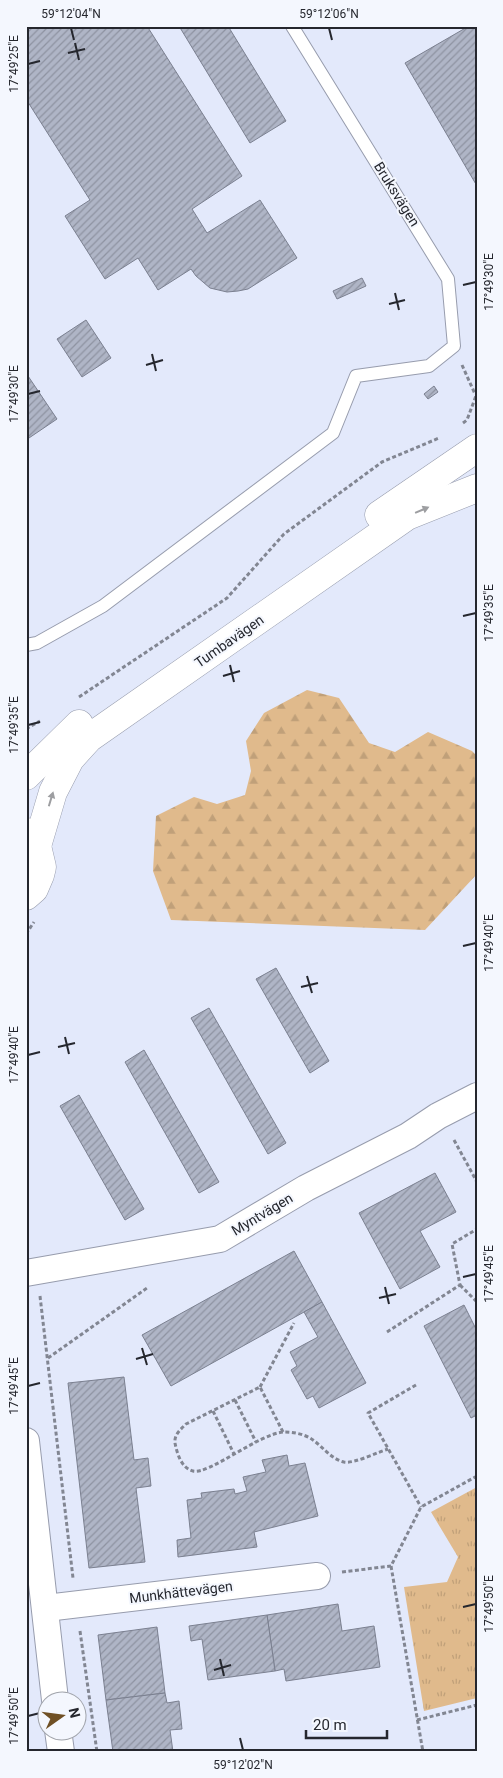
<svg xmlns="http://www.w3.org/2000/svg" width="503" height="1778" font-family="Roboto,sans-serif">
<defs>
<pattern id="grass-tufts" width="24" height="20" patternUnits="userSpaceOnUse" patternTransform="scale(1.25)"><rect width="24" height="20" fill="#e0ba8c"/><path d="M3 7l-1-3M5 7V3M7 7l1-3M15 17l-1-3M17 17v-4M19 17l1-3" fill="none" stroke="#c0a079"/></pattern>
<pattern id="forest-firs" width="22" height="20" patternUnits="userSpaceOnUse" patternTransform="scale(1.25)"><rect width="22" height="20" fill="#e0ba8c"/><path d="M5 1l3.5 6h-7zM16 11l3.5 6h-7z" fill="#c0a079"/></pattern>
<pattern id="building-hatch" width="6" height="6" patternUnits="userSpaceOnUse" patternTransform="scale(1.25)"><rect width="6" height="6" fill="#afb5c6"/><path d="M-1 1l2-2M0 6l6-6M5 7l2-2" fill="none" stroke="#8e93a1"/></pattern>
</defs>
<rect width="100%" height="100%" fill="#e3e9fb"/>
<path fill="url(#grass-tufts)" d="M477,1487V1698L424,1711L404,1587L447,1582L458,1557L431,1512Z"/>
<path fill="url(#forest-firs)" d="M307,690L339,698L369,743L395,752L428,732L472,751L477,756V874L425,930L171,920L153,871L156,816L194,797L217,804L245,795L251,771L246,741L264,713Z"/>
<g fill="url(#building-hatch)" stroke="#7b8090">
<path d="M26,26H147L242,176L192,209L207,233L260,200L297,258L248,289L238,291L227,292L210,288L196,276L191,269L158,290L138,258L105,279L65,216L90,200L26,99Z"/>
<path d="M179,26H228L286,121L250,143Z"/>
<path d="M469,26H477V186L405,63Z"/>
<path d="M362,278L366,286L337,299L333,291Z"/>
<path d="M86,320L111,358L82,377L57,339Z"/>
<path d="M26,373L57,419L26,440Z"/>
<path d="M434,386L438,392L428,399L424,394Z"/>
<path d="M276,968L329,1061L310,1073L256,979Z"/>
<path d="M209,1008L286,1143L268,1154L191,1018Z"/>
<path d="M144,1050L219,1182L199,1193L125,1062Z"/>
<path d="M79,1095L144,1209L125,1220L60,1106Z"/>
<path d="M435,1173L456,1212L420,1231L440,1267L400,1289L359,1213Z"/>
<path d="M294,1251L322,1302L171,1386L142,1335Z"/>
<path d="M322,1302L366,1383L319,1408L313,1396L307,1399L291,1370L297,1366L290,1352L318,1337L304,1312Z"/>
<path d="M464,1305L477,1331V1415L471,1418L424,1326Z"/>
<path d="M124,1377L134,1460L148,1458L151,1486L136,1488L145,1562L89,1568L68,1383Z"/>
<path d="M287,1455L289,1466L305,1463L318,1516L254,1532L257,1547L178,1557L177,1540L191,1538L187,1500L202,1498L201,1493L234,1489L235,1494L247,1491L243,1477L266,1472L262,1460Z"/>
<path d="M338,1604L342,1631L374,1626L380,1667L286,1681L284,1669L275,1671L267,1615Z"/>
<path d="M267,1615L275,1671L208,1680L202,1639L191,1641L189,1626Z"/>
<path d="M157,1627L165,1693L106,1700L98,1635Z"/>
<path d="M165,1693L167,1703L179,1701L182,1729L170,1730L173,1752H113L106,1700Z"/>
</g>
<g fill="none" stroke-linecap="round" stroke-linejoin="round">
<defs>
<path id="service" d="M26,645L37,643L103,606L333,433L356,376L429,366L454,346L448,279L292,26"/>
<g id="minor">
<path d="M26,1273L220,1239L306,1188L408,1136L438,1116L477,1096"/>
<path d="M26,1441L55,1700"/>
<path d="M46,1608L317,1576"/>
<path d="M58,1730L61,1752"/>
</g>
<g id="secondary">
<path d="M379,515L477,448"/>
<path d="M26,776L79,724"/>
<path d="M26,832L37,846L42,867L40,875L34,889L26,896"/>
<path d="M37,846L53,792L70,759L89,738L407,516L477,488"/>
</g>
</defs>
<use href="#service" stroke="#979cad" stroke-width="14"/>
<use href="#minor" stroke="#979cad" stroke-width="28"/>
<use href="#secondary" stroke="#979cad" stroke-width="29"/>
<g stroke="#828692" stroke-width="3" stroke-dasharray="4 2.5" stroke-linecap="butt">
<path d="M462,365L475,394"/>
<path d="M463,423L467,420L477,393"/>
<path d="M79,697L227,598L284,534L382,462L439,438"/>
<path d="M26,729L40,721"/>
<path d="M26,934L34,922"/>
<path d="M454,1140L477,1182"/>
<path d="M460,1285L477,1302"/>
<path d="M40,1296L73,1578"/>
<path d="M387,1332L460,1285L452,1244L477,1229"/>
<path d="M48,1358L147,1288"/>
<path d="M416,1385L368,1413L421,1507"/>
<path d="M260,1387L294,1323"/>
<path d="M235,1400L256,1442"/>
<path d="M213,1411L234,1454"/>
<path d="M283,1432L260,1387L186,1424C180,1430 174,1435 175,1443C177,1453 181,1468 193,1471C209,1475 260,1433 284,1432C293,1432 305,1434 313,1440C323,1447 331,1459 344,1462C354,1464 378,1452 388,1449"/>
<path d="M391,1566L423,1752"/>
<path d="M342,1572L391,1566L421,1507L477,1476"/>
<path d="M80,1631L97,1752"/>
<path d="M417,1720L477,1705"/>
</g>
<use href="#service" stroke="#fff" stroke-width="12"/>
<use href="#minor" stroke="#fff" stroke-width="26"/>
<use href="#secondary" stroke="#fff" stroke-width="28"/>
</g>
<defs><path id="oneway-solid" d="M-6-.8H1V-3.2L6.5 0L1 3.2V.8H-6Z" transform="scale(1.25)"/></defs>
<g fill="#9d9ea1">
<use href="#oneway-solid" transform="translate(422 510) rotate(-23)"/>
<use href="#oneway-solid" transform="translate(51 799) rotate(-73)"/>
</g>
<path fill="none" stroke="#25272e" stroke-width="2" d="M71,28L74,40M329,28L332,40M75,43L79,60M68,53L85,49M28,64L40,61M463,285L476,282M395,293L399,310M389,304L405,300M152,354L156,371M146,365L163,360M28,394L40,391M463,616L476,613M230,665L234,682M223,676L240,671M28,725L40,722M463,946L476,943M307,976L312,993M301,987L318,983M65,1037L69,1054M58,1047L75,1043M28,1055L40,1052M463,1277L476,1274M385,1287L389,1304M379,1298L396,1294M142,1348L147,1365M136,1359L153,1354M28,1386L40,1383M463,1607L476,1604M220,1659L224,1676M214,1670L231,1665M28,1716L40,1713M240,1738L243,1750"/>
<g text-anchor="middle" dominant-baseline="central" stroke-width="4" stroke-linejoin="round" paint-order="stroke">
<g font-size="14" fill="#25272e" stroke="#f4f7fe">
<text transform="translate(397 194) rotate(58)">Bruksvägen</text>
<text transform="translate(229 641) rotate(-35)">Tumbavägen</text>
<text transform="translate(262 1214) rotate(-31)">Myntvägen</text>
<text transform="translate(181 1592) rotate(-7)">Munkhättevägen</text>
</g>
</g>
<rect width="503" height="1778" fill="none" stroke="#f4f7fe" stroke-width="55"/>
<g transform="translate(62 1716) rotate(76)"><circle r="24" fill="#f4f7fe" stroke="#a1a4ab"/>
<path d="M0-4L9 19L0 12L-9 19Z" fill="#6f5025"/>
<text y="-8" font-size="14" font-weight="bold" text-anchor="middle" fill="#25272e">N</text>
</g>
<path d="M306 1730v8h81v-8" fill="none" stroke="#25272e" stroke-width="2.5"/>
<text x="313" y="1730" font-size="15" fill="#25272e" stroke="#f4f7fe" stroke-width="4" paint-order="stroke">20 m</text>
<rect x="28" y="28" width="448" height="1722" fill="none" stroke="#25272e" stroke-width="2"/>
<g font-size="12" text-anchor="middle" fill="#25272e">
<text x="71" y="18">59°12'04"N</text>
<text x="329" y="18">59°12'06"N</text>
<text transform="translate(14 64) rotate(-90)" y="4">17°49'25"E</text>
<text transform="translate(489 282) rotate(-90)" y="4">17°49'30"E</text>
<text transform="translate(14 394) rotate(-90)" y="4">17°49'30"E</text>
<text transform="translate(489 613) rotate(-90)" y="4">17°49'35"E</text>
<text transform="translate(14 725) rotate(-90)" y="4">17°49'35"E</text>
<text transform="translate(489 943) rotate(-90)" y="4">17°49'40"E</text>
<text transform="translate(14 1055) rotate(-90)" y="4">17°49'40"E</text>
<text transform="translate(489 1274) rotate(-90)" y="4">17°49'45"E</text>
<text transform="translate(14 1386) rotate(-90)" y="4">17°49'45"E</text>
<text transform="translate(489 1604) rotate(-90)" y="4">17°49'50"E</text>
<text transform="translate(14 1716) rotate(-90)" y="4">17°49'50"E</text>
<text x="243" y="1769">59°12'02"N</text>
</g>
</svg>
